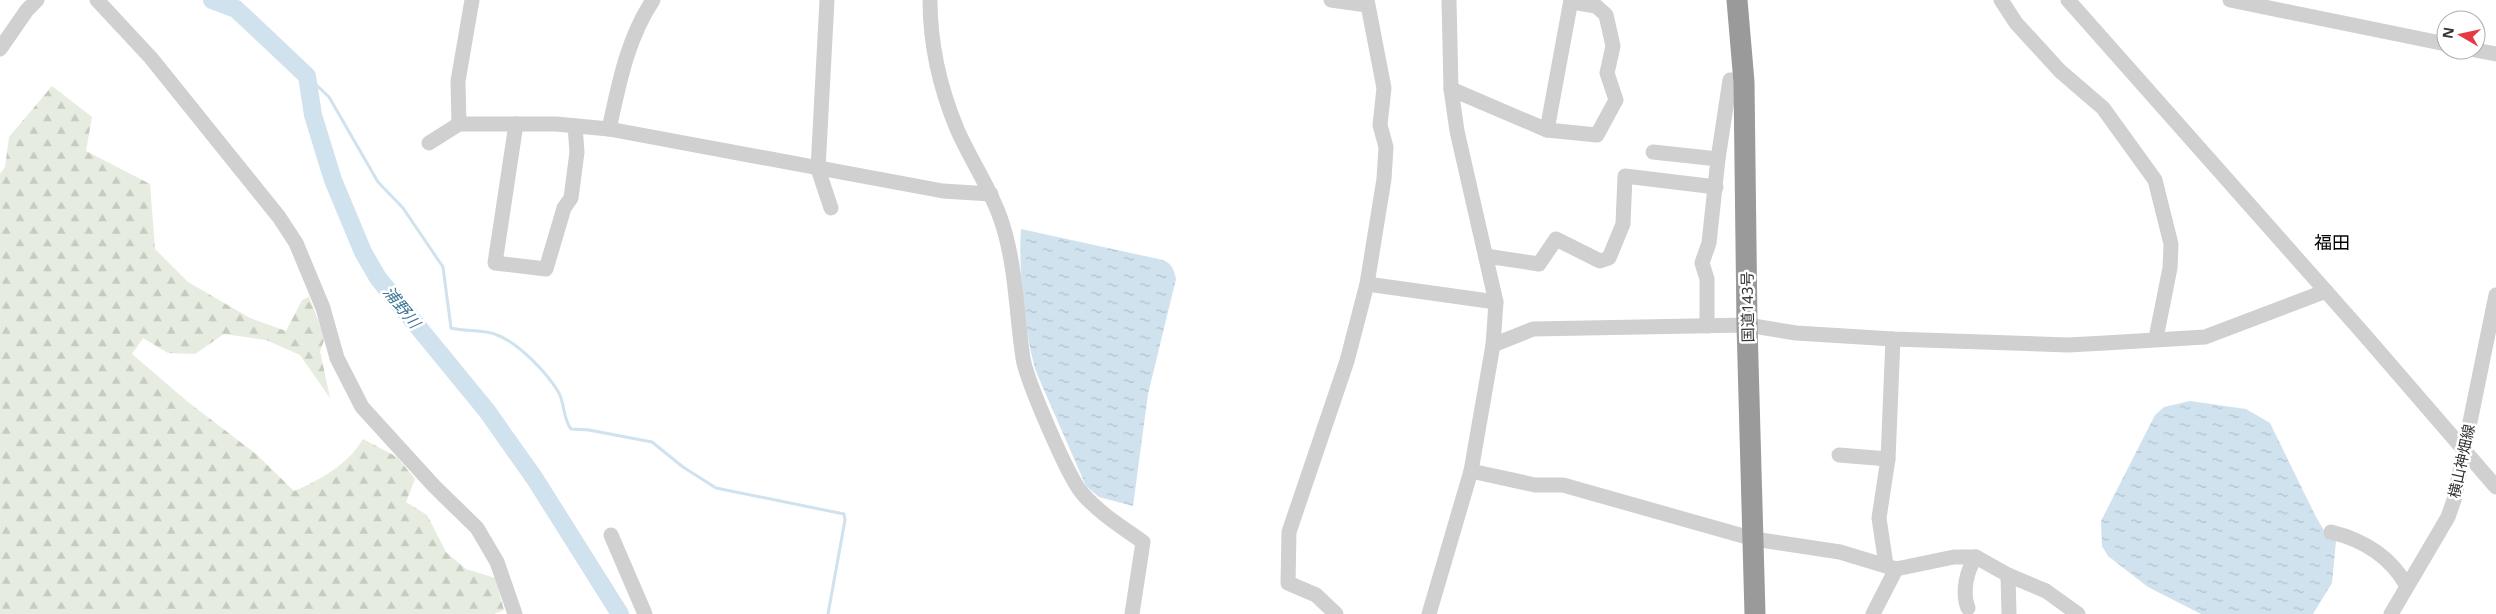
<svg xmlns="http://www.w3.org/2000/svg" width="2496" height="614" font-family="'Noto Sans','Noto Sans JP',sans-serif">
<defs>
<pattern id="forest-firs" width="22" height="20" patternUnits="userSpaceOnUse" patternTransform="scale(1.25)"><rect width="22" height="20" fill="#e6ecdf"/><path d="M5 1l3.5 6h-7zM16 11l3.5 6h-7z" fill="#c6cbc0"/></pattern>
<pattern id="water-ripples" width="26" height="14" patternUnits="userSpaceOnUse" patternTransform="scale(1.25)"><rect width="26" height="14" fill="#cfe2ee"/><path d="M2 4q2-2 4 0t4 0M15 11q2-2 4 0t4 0" fill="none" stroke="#b2c2cd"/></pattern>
</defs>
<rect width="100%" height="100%" fill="#fff"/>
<path fill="url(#forest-firs)" d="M52,86L92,117L86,151L150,184L155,249L188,282L250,318L286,331L302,300L309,297L325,338L320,351L330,398L300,355L266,340L224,334L195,354L168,353L143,338L132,354L188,402L256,454L294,491C321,480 348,464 363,439L397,457L415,479L406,502L427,515L446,552L466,569L495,578L504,610L494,614H0V174L5,167L9,137Z"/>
<g fill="url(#water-ripples)">
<path d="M1021,229L1163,260C1172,264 1174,269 1176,279L1148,394L1133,506L1099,497L1086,486L1037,374C1025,339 1018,266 1021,229Z"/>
<path d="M2190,401L2246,409L2270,423L2315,515L2326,534L2336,541L2332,583L2313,614H2201L2148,587L2108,556L2102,546L2101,521L2155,415L2164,407Z"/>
</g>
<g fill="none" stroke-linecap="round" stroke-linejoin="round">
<path stroke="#cfe2ee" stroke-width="3" d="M307,76L329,97L378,182L403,208L443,267L451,328C466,332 484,329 497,335C519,343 548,374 559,393C565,405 563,419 571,429L589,430L652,442L683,467L716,488L844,514L845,520L828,614"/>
<path stroke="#cfe2ee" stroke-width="18" d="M212,0L236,9L307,76L313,115L333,180L363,252L378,278L487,411L535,479L620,614"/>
<g stroke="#d0d0d0" stroke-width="15">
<path d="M97,0L151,58L279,217L296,243L323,308L337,358L362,407L434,486L477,528L497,562L515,614"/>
<path d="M827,0L818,169L831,208"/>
<path d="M930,0C930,44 940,88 957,129C970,159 989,186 1000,217C1016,261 1016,312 1023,358C1026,379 1068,477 1082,493C1099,513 1122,527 1143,542L1132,614"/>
<path d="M1331,0L1367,5"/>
<path d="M2001,0L2016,23L2060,71L2103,108L2155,180L2171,244L2170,268L2156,338"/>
<path d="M2068,0L2362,332L2496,487"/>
<path d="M2230,0L2446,44"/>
<path d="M0,49L27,10L37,0"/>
<path d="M2475,50L2496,54"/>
<path d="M1451,89L1547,130L1597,135L1616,100L1607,73L1613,46L1606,15L1596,6L1572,2"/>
<path d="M459,124L458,81L472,0"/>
<path d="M516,124L495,263L546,269L564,208L571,198L577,152L575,126"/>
<path d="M609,129C619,84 627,39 653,0"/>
<path d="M1547,130L1571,0"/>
<path d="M429,143L459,124H556L609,129L943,191L991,194"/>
<path d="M1653,152L1718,159"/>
<path d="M1486,256L1539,264L1556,239L1600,261L1609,258L1623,224L1625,176L1716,187"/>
<path d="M1367,284L1496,302"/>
<path d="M1707,326V279L1702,263L1709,243L1718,159L1730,80L1744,82"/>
<path d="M1493,345L1533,329L1747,325L1796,333L1893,339L2068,345L2105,343L2205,337L2326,291"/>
<path d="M1839,455L1888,459"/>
<path d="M1471,471L1535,485H1563L1754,539L1840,552L1896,569L1954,557H1976L2008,575L2046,591L2078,614"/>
<path d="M2331,532C2364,540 2390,556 2407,586"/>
<path d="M611,535L645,614"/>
<path d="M1886,565L1879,518L1888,459L1893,339"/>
<path d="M2008,575L2009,614"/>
<path d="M1968,608C1962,593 1966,571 1976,557"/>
<path d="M1336,614L1316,595L1288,583L1289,532L1347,361L1367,284L1384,179L1386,147L1380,125L1384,88L1367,0"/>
<path d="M1429,614L1471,471L1493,345L1496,302L1457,131L1451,89L1449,0"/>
<path d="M1873,614L1896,569"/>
<path d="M2391,614L2448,517L2454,500L2496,295"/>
</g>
<path stroke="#9a9a9a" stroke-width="21" d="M1737,0L1744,82L1747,325L1755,614"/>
</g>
<g text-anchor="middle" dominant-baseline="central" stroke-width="5" stroke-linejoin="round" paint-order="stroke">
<g font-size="15" fill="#333" stroke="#fff">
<text transform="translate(1747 307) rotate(-91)">国道143号</text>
<text transform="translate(2461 461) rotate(-78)">横山神畑線</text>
</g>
<g font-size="16" font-style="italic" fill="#3f7597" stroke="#fff">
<text transform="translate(402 307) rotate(51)">浦野川</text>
</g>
<g font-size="18" fill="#000" stroke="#fff">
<text x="2332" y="242">福田</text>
</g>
</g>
<g transform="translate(2461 35) rotate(279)"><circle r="24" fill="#ffffff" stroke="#adadad"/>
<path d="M0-4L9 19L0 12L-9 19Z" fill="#e63946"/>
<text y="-8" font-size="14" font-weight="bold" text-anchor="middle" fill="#333333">N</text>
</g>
</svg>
